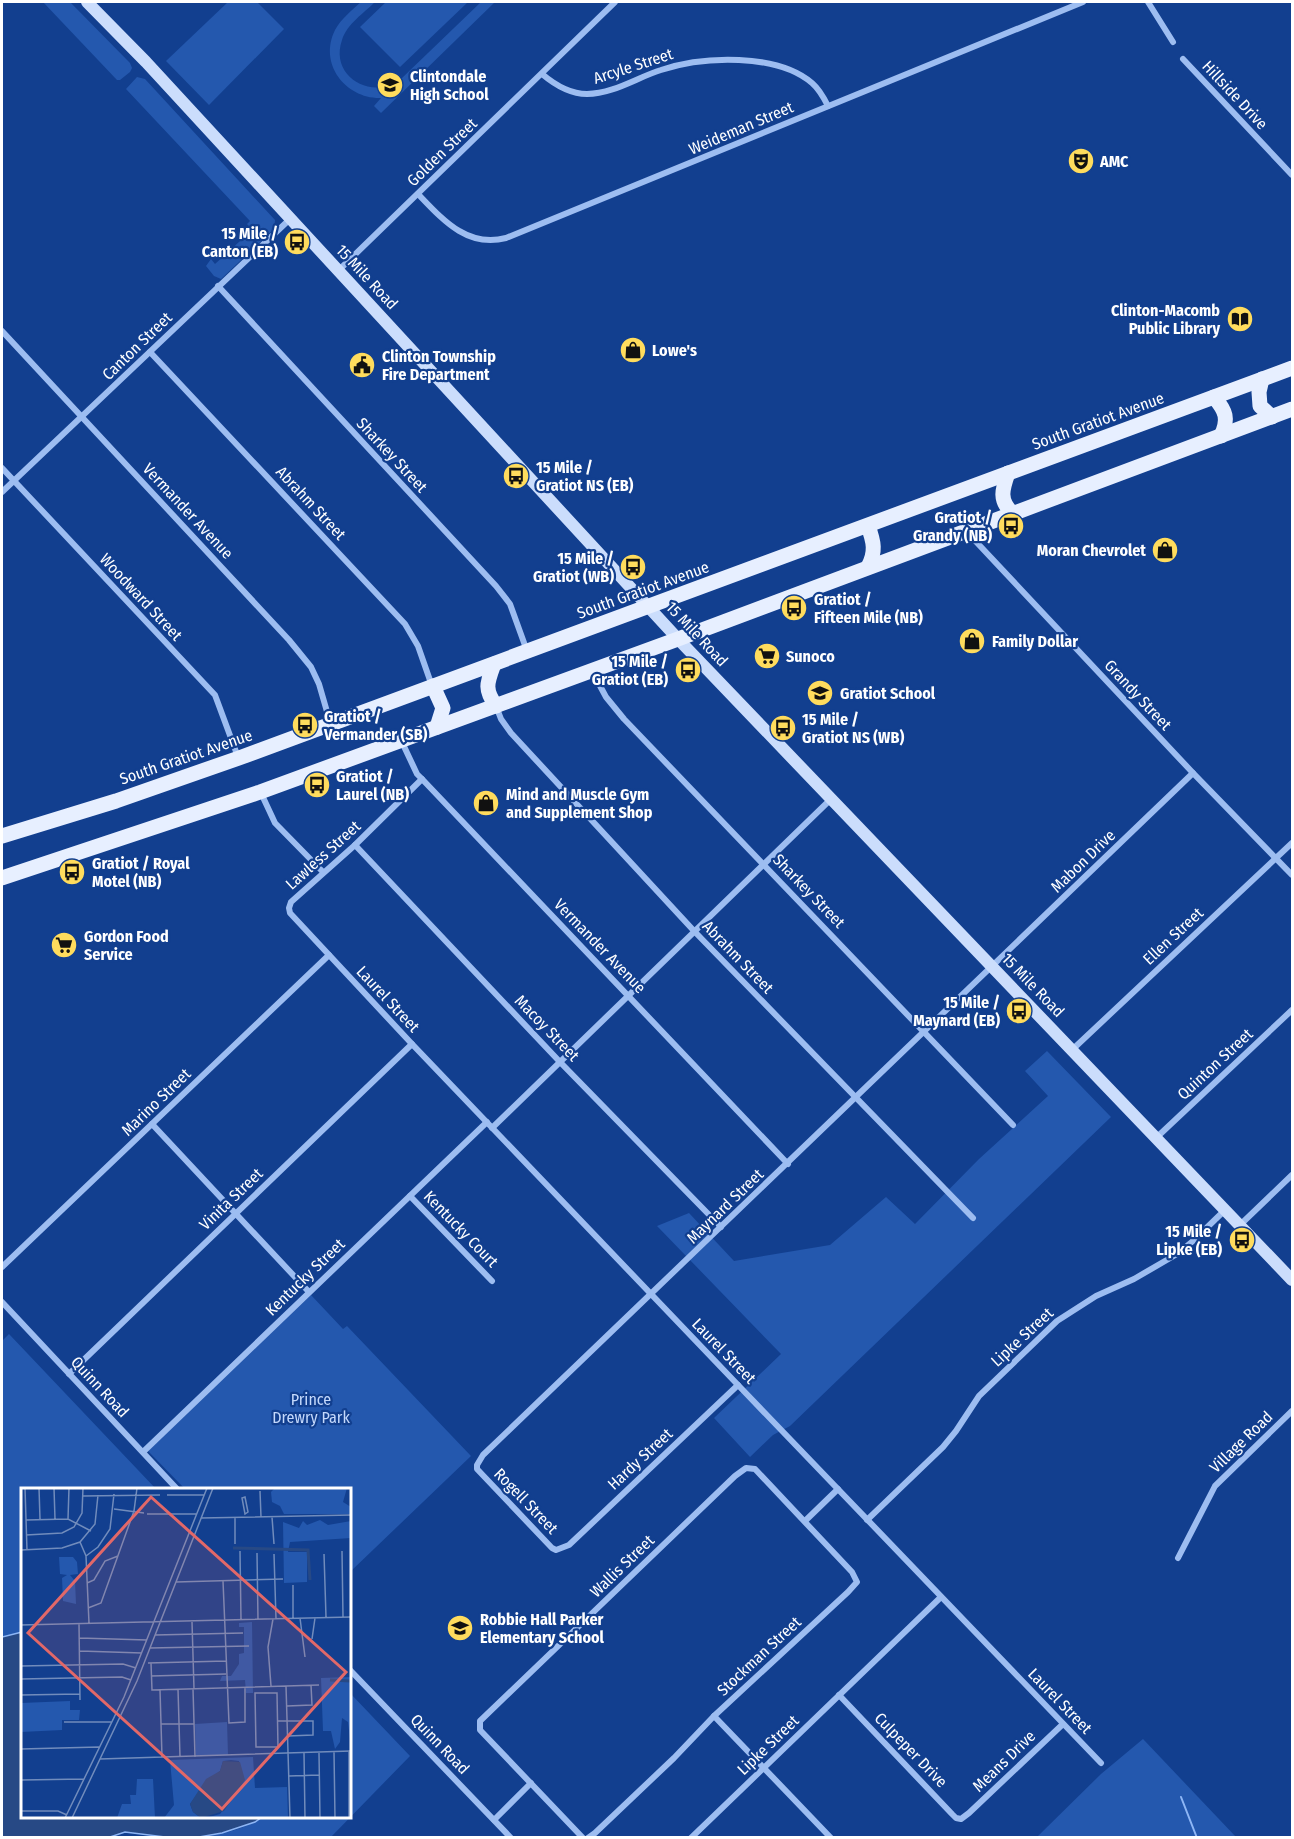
<svg xmlns="http://www.w3.org/2000/svg" width="1294" height="1839" font-family="'Fira Sans Condensed',sans-serif">
<rect width="100%" height="100%" fill="#123f8f"/>
<g fill="#2458ae">
<path d="M43,2H70L130,63L132,68L130,72L120,80H117Z"/>
<path d="M228,2H257L284,29L209,105L166,61Z"/>
<path d="M361,2H375C364,13 347,24 342,40C329,77 373,102 402,78L481,2H495L381,113L374,106L381,98C346,99 318,64 335,30C341,19 352,10 361,2Z"/>
<path d="M386,2H468L400,67L360,27Z"/>
<path d="M137,77L145,79L275,220L274,229L221,279L214,276L206,266L211,259L215,264L252,230L247,224L250,221L126,89Z"/>
<path d="M1047,1051L1111,1117L790,1426L773,1435L750,1457L714,1418L781,1354L657,1226L689,1213L734,1261L830,1245L886,1197L915,1224L979,1159L1048,1096L1025,1071Z"/>
<path d="M311,1295L343,1329L347,1326L471,1456L350,1572V1490L185,1489L148,1451Z"/>
<path d="M9,1334L156,1489L22,1490V1632L2,1637V1341Z"/>
<path d="M350,1693L410,1756L331,1837L199,1838C220,1834 245,1830 262,1817L350,1816Z"/>
<path d="M1143,1739L1236,1837H1037L1101,1774Z"/>
</g>
<path fill="#274985" stroke="#8eb6f5" stroke-width="1.5" d="M22,1632V1816L262,1817L255,1822L222,1833L199,1837H165L125,1832L107,1838L2,1837V1637Z"/>
<g fill="none" stroke-linecap="round" stroke-linejoin="round">
<path stroke="#8eb6f5" stroke-width="2" d="M1181,1797L1197,1838"/>
<g stroke="#9dbdf1" stroke-width="6">
<path d="M1148,2L1173,42"/>
<path d="M1183,59L1292,175"/>
<path d="M542,74C555,85 570,94 587,94C613,94 638,77 661,70C703,56 777,53 812,83C819,89 824,98 828,106"/>
<path d="M418,194C443,220 467,248 506,238L1083,2"/>
<path d="M339,270L615,2"/>
<path d="M218,286L496,586L510,604L527,651"/>
<path d="M2,331L289,640L311,667L319,684L330,722"/>
<path d="M150,352L405,624L418,646L432,686"/>
<path d="M2,468L215,695L238,757"/>
<path d="M2,492L290,219"/>
<path d="M966,531L1193,773L1292,875"/>
<path d="M592,671L606,697L624,719L1013,1125"/>
<path d="M496,706L501,719L511,733L695,932L973,1218"/>
<path d="M401,740L417,774L422,779L788,1164"/>
<path d="M422,779L355,845L291,902L289,908L290,913L412,1044L738,1385L1101,1763"/>
<path d="M261,793L275,823L323,872"/>
<path d="M355,845L560,1062L721,1227"/>
<path d="M1073,1049L1292,843"/>
<path d="M152,1124L309,1292"/>
<path d="M492,1128L831,799"/>
<path d="M1156,1138L1292,1010"/>
<path d="M410,1196L492,1281"/>
<path d="M1240,1225L1292,1175"/>
<path d="M2,1267L329,955"/>
<path d="M2,1302L178,1490"/>
<path d="M69,1374L412,1044"/>
<path d="M738,1385L569,1545L556,1550L552,1548L477,1469V1465L483,1455L1193,773"/>
<path d="M143,1452L487,1122"/>
<path d="M867,1520L943,1447L956,1431L979,1396L1057,1321L1096,1296L1134,1279L1177,1254L1193,1241L1225,1210"/>
<path d="M805,1521L838,1489"/>
<path d="M1178,1558L1215,1486L1292,1411"/>
<path d="M350,1670L511,1838"/>
<path d="M839,1695L952,1814L956,1818L961,1819L969,1813L1063,1724"/>
<path d="M714,1716L831,1838"/>
<path d="M494,1820L531,1783"/>
<path d="M583,1838L480,1730V1721L735,1476L746,1468L755,1469L852,1572L857,1582L848,1592L714,1716L674,1758L595,1833L588,1838"/>
<path d="M691,1838L941,1597"/>
</g>
<path stroke="#cbddfc" stroke-width="12" d="M87,2L146,62L678,639L1292,1280"/>
<g stroke="#e7efff" stroke-width="15">
<path d="M1262,379L1259,392L1260,406L1272,417"/>
<path d="M1214,397C1226,411 1229,419 1221,436"/>
<path d="M1008,473C1002,490 999,500 1012,513"/>
<path d="M868,567C876,552 874,542 868,526"/>
<path d="M494,664C487,683 484,689 496,706"/>
<path d="M433,686L443,708L437,727"/>
<path d="M2,836L116,801L239,758L1292,368"/>
<path d="M2,878L260,792L678,639L1292,409"/>
</g>
</g>
<defs>
<symbol id="school-disc" viewBox="-11 -11 22 22"><circle r="9.5" fill="#ffdc5d" stroke="#123f8f"/><path d="M0-5L7-2L0 1L-7-2ZM-4 1L0 2.5L4 1V4Q0 6-4 4Z" fill="#111"/></symbol>
<symbol id="theatre-disc" viewBox="-11 -11 22 22"><circle r="9.5" fill="#ffdc5d" stroke="#123f8f"/><path d="M-5-5.5Q0-4 5-5.5V0Q5 5 0 6Q-5 5-5 0ZM-3.3-2.5H-1v1.5H-3.3ZM1-2.5H3.3v1.5H1ZM-2.8 1Q0 5.5 2.8 1Z" fill="#111"/></symbol>
<symbol id="bus-disc" viewBox="-11 -11 22 22"><circle r="9.5" fill="#ffdc5d" stroke="#123f8f"/><path d="M-5-6H5V4H4V6H2V4H-2V6H-4V4H-5ZM-3.5-4V0h7V-4ZM-3.5 1.2v1.5H-2V1.2ZM2 1.2v1.5H3.5V1.2Z" fill="#111"/></symbol>
<symbol id="library-disc" viewBox="-11 -11 22 22"><circle r="9.5" fill="#ffdc5d" stroke="#123f8f"/><path d="M-6-4Q-3-5.5-.7-3.5V5Q-3 3-6 4ZM6-4Q3-5.5 .7-3.5V5Q3 3 6 4Z" fill="#111"/></symbol>
<symbol id="shop-disc" viewBox="-11 -11 22 22"><circle r="9.5" fill="#ffdc5d" stroke="#123f8f"/><path d="M-5-2.5h2.3a2.7 3.5 0 0 1 5.4 0H5L5.5 6h-11ZM-1.5-2.5h3a1.5 2.3 0 0 0-3 0Z" fill="#111"/></symbol>
<symbol id="civic-disc" viewBox="-11 -11 22 22"><circle r="9.5" fill="#ffdc5d" stroke="#123f8f"/><path d="M-.6-6.5H3V-4.5H.6V-3L4-1V1h2V6H-6V1h2V-1L-.6-3ZM-1.2 2.5V6h2.4V2.5Z" fill="#111"/></symbol>
<symbol id="supermarket-disc" viewBox="-11 -11 22 22"><circle r="9.5" fill="#ffdc5d" stroke="#123f8f"/><path d="M-6-5.5h2.5l.6 2H6L4.5 2H-2.5L-4.4-4H-6ZM-1.5 3.2a1.3 1.3 0 1 0 .1 0ZM3 3.2a1.3 1.3 0 1 0 .1 0Z" fill="#111"/></symbol>
</defs>
<g fill-rule="evenodd">
<use href="#school-disc" x="375" y="70" width="30" height="30"/>
<use href="#theatre-disc" x="1066" y="146" width="30" height="30"/>
<use href="#bus-disc" x="282" y="227" width="30" height="30"/>
<use href="#library-disc" x="1225" y="304" width="30" height="30"/>
<use href="#shop-disc" x="618" y="335" width="30" height="30"/>
<use href="#civic-disc" x="347" y="350" width="30" height="30"/>
<use href="#bus-disc" x="501" y="461" width="30" height="30"/>
<use href="#bus-disc" x="996" y="511" width="30" height="30"/>
<use href="#shop-disc" x="1150" y="535" width="30" height="30"/>
<use href="#bus-disc" x="618" y="552" width="30" height="30"/>
<use href="#bus-disc" x="779" y="593" width="30" height="30"/>
<use href="#shop-disc" x="957" y="626" width="30" height="30"/>
<use href="#supermarket-disc" x="752" y="641" width="30" height="30"/>
<use href="#bus-disc" x="673" y="655" width="30" height="30"/>
<use href="#school-disc" x="805" y="678" width="30" height="30"/>
<use href="#bus-disc" x="290" y="710" width="30" height="30"/>
<use href="#bus-disc" x="768" y="713" width="30" height="30"/>
<use href="#bus-disc" x="302" y="770" width="30" height="30"/>
<use href="#shop-disc" x="471" y="788" width="30" height="30"/>
<use href="#bus-disc" x="57" y="857" width="30" height="30"/>
<use href="#supermarket-disc" x="49" y="930" width="30" height="30"/>
<use href="#bus-disc" x="1004" y="996" width="30" height="30"/>
<use href="#bus-disc" x="1227" y="1225" width="30" height="30"/>
<use href="#school-disc" x="445" y="1613" width="30" height="30"/>
</g>
<g text-anchor="middle" dominant-baseline="central" stroke-width="4.5" stroke-linejoin="round" paint-order="stroke">
<g font-size="16" fill="#fff" stroke="#123f8f">
<text transform="translate(633 66) rotate(-18)">Arcyle Street</text>
<text transform="translate(1235 95) rotate(47)">Hillside Drive</text>
<text transform="translate(741 128) rotate(-23)">Weideman Street</text>
<text transform="translate(442 152) rotate(-44)">Golden Street</text>
<text transform="translate(367 277) rotate(47)">15 Mile Road</text>
<text transform="translate(137 346) rotate(-44)">Canton Street</text>
<text transform="translate(1098 421) rotate(-20)">South Gratiot Avenue</text>
<text transform="translate(392 455) rotate(47)">Sharkey Street</text>
<text transform="translate(311 503) rotate(47)">Abrahm Street</text>
<text transform="translate(188 511) rotate(47)">Vermander Avenue</text>
<text transform="translate(643 590) rotate(-20)">South Gratiot Avenue</text>
<text transform="translate(141 597) rotate(47)">Woodward Street</text>
<text transform="translate(697 634) rotate(47)">15 Mile Road</text>
<text transform="translate(1138 695) rotate(47)">Grandy Street</text>
<text transform="translate(186 757) rotate(-19)">South Gratiot Avenue</text>
<text transform="translate(323 855) rotate(-42)">Lawless Street</text>
<text transform="translate(1083 861) rotate(-44)">Mabon Drive</text>
<text transform="translate(809 891) rotate(46)">Sharkey Street</text>
<text transform="translate(1173 936) rotate(-43)">Ellen Street</text>
<text transform="translate(600 946) rotate(46)">Vermander Avenue</text>
<text transform="translate(738 957) rotate(46)">Abrahm Street</text>
<text transform="translate(1033 985) rotate(46)">15 Mile Road</text>
<text transform="translate(388 999) rotate(47)">Laurel Street</text>
<text transform="translate(547 1028) rotate(46)">Macoy Street</text>
<text transform="translate(1215 1064) rotate(-43)">Quinton Street</text>
<text transform="translate(156 1102) rotate(-44)">Marino Street</text>
<text transform="translate(231 1199) rotate(-44)">Vinita Street</text>
<text transform="translate(725 1206) rotate(-44)">Maynard Street</text>
<text transform="translate(461 1229) rotate(46)">Kentucky Court</text>
<text transform="translate(305 1277) rotate(-44)">Kentucky Street</text>
<text transform="translate(1022 1337) rotate(-43)">Lipke Street</text>
<text transform="translate(724 1351) rotate(46)">Laurel Street</text>
<text transform="translate(100 1387) rotate(47)">Quinn Road</text>
<text transform="translate(1241 1442) rotate(-44)">Village Road</text>
<text transform="translate(640 1459) rotate(-43)">Hardy Street</text>
<text transform="translate(526 1501) rotate(46)">Rogell Street</text>
<text transform="translate(622 1566) rotate(-44)">Wallis Street</text>
<text transform="translate(759 1656) rotate(-43)">Stockman Street</text>
<text transform="translate(1060 1701) rotate(46)">Laurel Street</text>
<text transform="translate(440 1744) rotate(46)">Quinn Road</text>
<text transform="translate(768 1745) rotate(-44)">Lipke Street</text>
<text transform="translate(911 1750) rotate(46)">Culpeper Drive</text>
<text transform="translate(1004 1761) rotate(-44)">Means Drive</text>
</g>
<g font-size="16" font-weight="bold" fill="#fff" stroke="#123f8f" text-anchor="start">
<text x="410" y="76">Clintondale<tspan x="410" dy="18">High School</tspan></text>
<text x="1100" y="161">AMC</text>
<text x="278" y="233" text-anchor="end">15 Mile /<tspan x="278" dy="18">Canton (EB)</tspan></text>
<text x="1220" y="310" text-anchor="end">Clinton-Macomb<tspan x="1220" dy="18">Public Library</tspan></text>
<text x="652" y="350">Lowe's</text>
<text x="382" y="356">Clinton Township<tspan x="382" dy="18">Fire Department</tspan></text>
<text x="536" y="467">15 Mile /<tspan x="536" dy="18">Gratiot NS (EB)</tspan></text>
<text x="992" y="517" text-anchor="end">Gratiot /<tspan x="992" dy="18">Grandy (NB)</tspan></text>
<text x="1146" y="550" text-anchor="end">Moran Chevrolet</text>
<text x="614" y="558" text-anchor="end">15 Mile /<tspan x="614" dy="18">Gratiot (WB)</tspan></text>
<text x="814" y="599">Gratiot /<tspan x="814" dy="18">Fifteen Mile (NB)</tspan></text>
<text x="992" y="641">Family Dollar</text>
<text x="786" y="656">Sunoco</text>
<text x="668" y="661" text-anchor="end">15 Mile /<tspan x="668" dy="18">Gratiot (EB)</tspan></text>
<text x="840" y="693">Gratiot School</text>
<text x="324" y="716">Gratiot /<tspan x="324" dy="18">Vermander (SB)</tspan></text>
<text x="802" y="719">15 Mile /<tspan x="802" dy="18">Gratiot NS (WB)</tspan></text>
<text x="336" y="776">Gratiot /<tspan x="336" dy="18">Laurel (NB)</tspan></text>
<text x="506" y="794">Mind and Muscle Gym<tspan x="506" dy="18">and Supplement Shop</tspan></text>
<text x="92" y="863">Gratiot / Royal<tspan x="92" dy="18">Motel (NB)</tspan></text>
<text x="84" y="936">Gordon Food<tspan x="84" dy="18">Service</tspan></text>
<text x="1000" y="1002" text-anchor="end">15 Mile /<tspan x="1000" dy="18">Maynard (EB)</tspan></text>
<text x="1222" y="1231" text-anchor="end">15 Mile /<tspan x="1222" dy="18">Lipke (EB)</tspan></text>
<text x="480" y="1619">Robbie Hall Parker<tspan x="480" dy="18">Elementary School</tspan></text>
</g>
<g font-size="16" fill="#c4d9fc" stroke="#123f8f">
<text x="311" y="1399">Prince<tspan x="311" dy="18">Drewry Park</tspan></text>
</g>
</g>
<g transform="translate(21 1488)">
<rect width="330" height="330" fill="#123f8f"/>
<path d="M254,0H326L322,14L330,19V26H263L259,18L251,14L250,4ZM299,32L307,37L330,33V50L269,54L267,64H286V94L263,95L262,34L278,40L282,33L286,37ZM38,69H52L56,74L57,86L49,87L54,93L55,116L42,113L41,90L46,87L39,86ZM231,134L232,205H225L224,192L199,193L201,188H210L218,176V166L223,165V139H218V135ZM330,189V259L327,234L321,230L319,254L314,261L310,243H302L300,190ZM49,213V222H59L58,232H41V242L0,244V215ZM206,234L207,267L175,268L174,236ZM232,269L234,300L266,299L267,330H185L199,326L219,301L218,273L210,272L202,273L199,283L185,294L169,316L172,324L180,330H143L153,317L149,272ZM116,291H132L134,330H96L101,316H110L109,307H115Z" fill="#2458ae"/>
<path d="M202,273L219,274L224,292L203,323L180,330L172,324L169,316L185,291L199,283Z" fill="#274985"/>
<path fill="none" stroke="#274985" stroke-width="3" d="M212,60L287,62L289,92M309,192L330,193"/>
<path fill="none" stroke="#718cbc" stroke-width="1.5" d="M4,0L6,62M18,0L19,31M33,0L34,31M239,3L240,29M146,7H183M62,8L139,7M224,9L227,24L224,26L221,10ZM93,21L123,25M126,26H176M251,29L253,56M180,30L330,27M214,30V56M47,31L48,0M5,32L47,31L70,43M5,47L41,45L53,39L61,25L62,0M59,54L65,68L68,135M0,62L41,60L59,54L74,36L77,7M219,63L220,132M321,63L322,129M236,65L237,132M253,66L255,131M303,66L305,129M65,68L77,59L89,41L93,6M202,93L208,235L224,234V199M155,94L262,91M66,95L73,92L84,73L97,68M272,97V130M67,120L80,115L113,23L116,0M279,130L284,169M171,134L173,201M58,136L59,212M0,137L330,129M134,147L222,145M58,150L126,152M291,151L294,130M129,160L228,158M59,163L121,165M127,175L205,173M130,175L131,202L298,197M0,178L102,176L115,180M130,188L205,186M0,191L101,189L110,192M250,198L247,159L252,131M265,198L269,330M157,201L159,269M172,201L174,269M139,202L141,269M234,205H256L257,259H235ZM0,207L59,206M266,218L291,217L290,197M256,233H292V247L267,248M43,234H91M140,236H173M0,261L78,259M313,264L314,330M283,265L284,330M298,265L299,330M79,271L330,263M268,288L298,287M0,292L63,291M0,323H37L46,327M44,330L103,209L186,0M51,330L116,193L192,0M328,330V264"/>
<path fill="#e26868" fill-opacity="0.15" stroke="#e26868" stroke-width="3" d="M130,9L325,184L201,321L7,145Z"/>
<rect width="330" height="330" fill="none" stroke="#fff" stroke-width="3"/>
</g>
<rect width="1294" height="1839" fill="none" stroke="#ffffff" stroke-width="6"/>
</svg>
